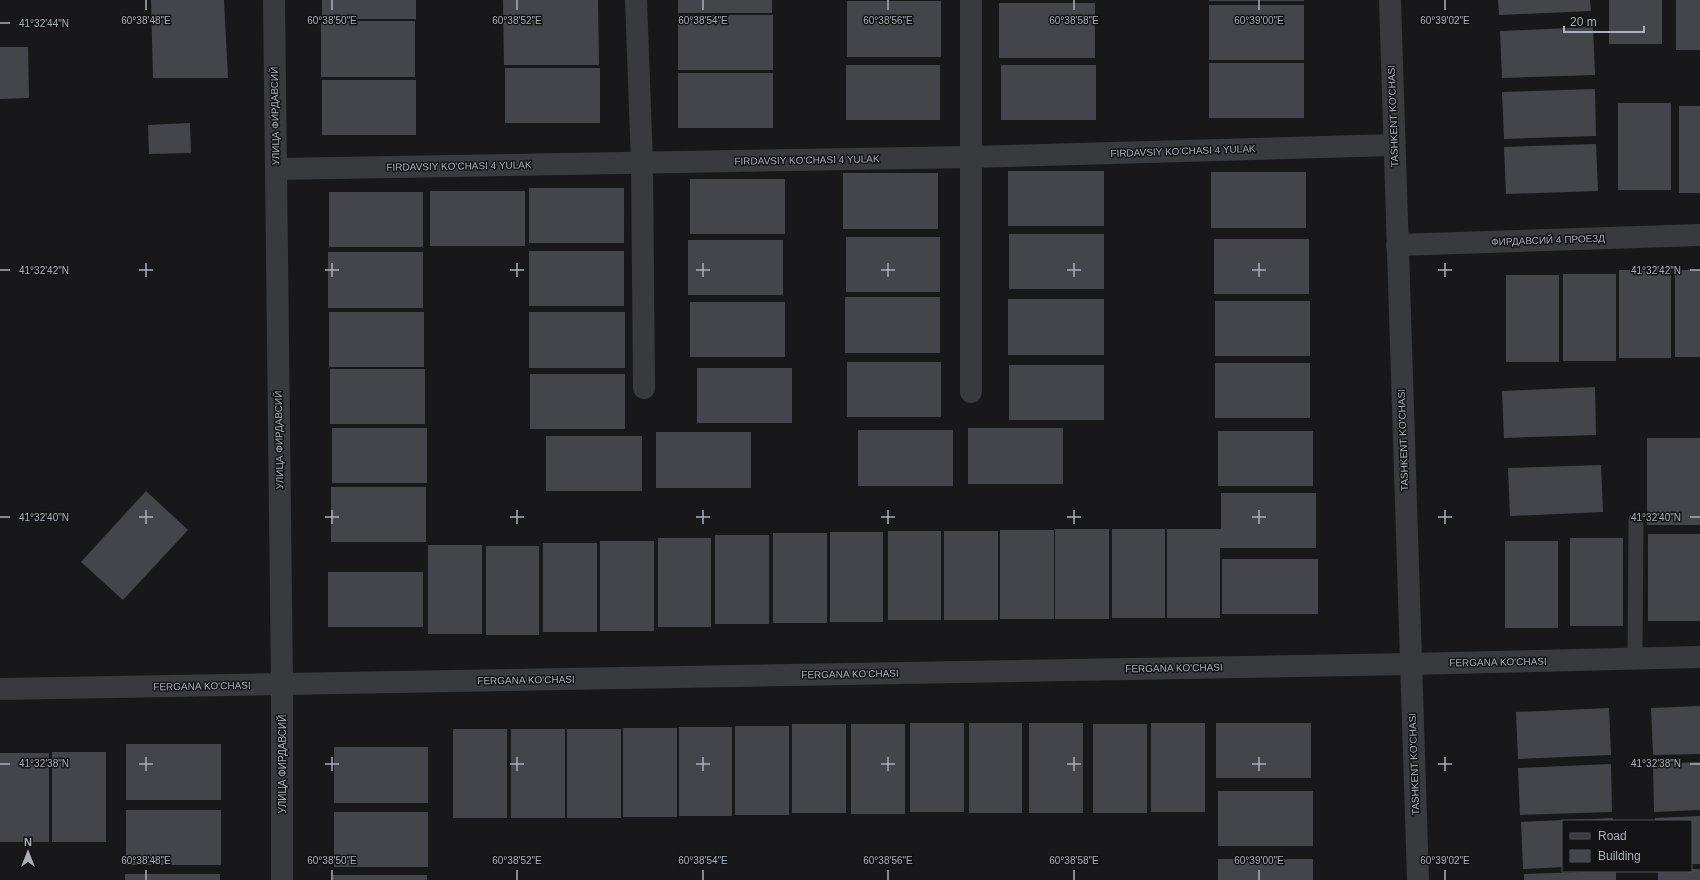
<svg xmlns="http://www.w3.org/2000/svg" width="1700" height="880" font-family="Helvetica,sans-serif">
<rect width="100%" height="100%" fill="#18181a"/>
<g fill="#44454a">
<path d="M151,0H224L228,78H153Z"/>
<rect x="322" y="0" width="94" height="19"/>
<path d="M503,0H598L599,65H504Z"/>
<rect x="678" y="0" width="94" height="13"/>
<rect x="1209" y="0" width="95" height="1"/>
<path d="M1498,0H1590L1591,11L1499,15Z"/>
<rect x="1609" y="0" width="53" height="44"/>
<rect x="1676" y="0" width="24" height="50"/>
<rect x="847" y="1" width="94" height="56"/>
<rect x="999" y="3" width="96" height="55"/>
<rect x="1209" y="5" width="95" height="55"/>
<rect x="678" y="15" width="95" height="55"/>
<rect x="321" y="21" width="94" height="56"/>
<path d="M1593,27L1595,75L1502,78L1500,31Z"/>
<path d="M0,47H28L29,98L0,99Z"/>
<rect x="1209" y="63" width="95" height="55"/>
<rect x="846" y="65" width="94" height="55"/>
<rect x="1001" y="65" width="95" height="55"/>
<rect x="505" y="68" width="95" height="55"/>
<rect x="678" y="73" width="95" height="55"/>
<rect x="322" y="80" width="94" height="55"/>
<path d="M1595,89L1596,136L1504,139L1502,92Z"/>
<rect x="1618" y="103" width="53" height="87"/>
<rect x="1679" y="106" width="21" height="87"/>
<path d="M190,123L191,153L149,154L148,125Z"/>
<path d="M1596,144L1598,191L1506,194L1504,147Z"/>
<rect x="1008" y="171" width="96" height="55"/>
<rect x="1211" y="172" width="95" height="56"/>
<rect x="843" y="173" width="95" height="56"/>
<rect x="690" y="179" width="95" height="55"/>
<rect x="529" y="188" width="95" height="55"/>
<rect x="430" y="191" width="95" height="55"/>
<rect x="329" y="192" width="94" height="55"/>
<rect x="1009" y="234" width="95" height="55"/>
<rect x="846" y="237" width="94" height="55"/>
<rect x="1214" y="239" width="95" height="55"/>
<rect x="688" y="240" width="95" height="55"/>
<rect x="529" y="251" width="95" height="55"/>
<rect x="328" y="252" width="95" height="56"/>
<rect x="1619" y="270" width="52" height="88"/>
<rect x="1675" y="270" width="25" height="87"/>
<rect x="1563" y="274" width="53" height="87"/>
<rect x="1506" y="275" width="53" height="87"/>
<rect x="845" y="297" width="95" height="56"/>
<rect x="1008" y="299" width="96" height="56"/>
<rect x="1215" y="301" width="95" height="55"/>
<rect x="690" y="302" width="95" height="55"/>
<rect x="329" y="312" width="95" height="55"/>
<rect x="529" y="312" width="96" height="56"/>
<rect x="847" y="362" width="94" height="55"/>
<rect x="1215" y="363" width="95" height="55"/>
<rect x="1009" y="365" width="95" height="55"/>
<rect x="697" y="368" width="95" height="55"/>
<rect x="330" y="369" width="95" height="55"/>
<rect x="530" y="374" width="95" height="55"/>
<path d="M1595,387L1596,435L1504,438L1502,391Z"/>
<rect x="332" y="428" width="95" height="55"/>
<rect x="968" y="428" width="95" height="56"/>
<rect x="858" y="430" width="95" height="56"/>
<rect x="1218" y="431" width="95" height="55"/>
<rect x="656" y="432" width="95" height="56"/>
<rect x="546" y="436" width="96" height="55"/>
<rect x="1647" y="438" width="53" height="87"/>
<path d="M1601,465L1603,512L1510,516L1508,468Z"/>
<rect x="331" y="487" width="95" height="55"/>
<path d="M146,491L188,530L123,600L81,562Z"/>
<path d="M1221,493H1316V548H1220V618H1167V529H1221Z"/>
<rect x="1055" y="529" width="54" height="90"/>
<rect x="1112" y="529" width="53" height="89"/>
<rect x="1000" y="530" width="54" height="89"/>
<rect x="888" y="531" width="53" height="89"/>
<rect x="944" y="531" width="54" height="89"/>
<rect x="830" y="532" width="53" height="90"/>
<rect x="773" y="533" width="54" height="90"/>
<rect x="1648" y="534" width="52" height="87"/>
<rect x="715" y="535" width="54" height="89"/>
<rect x="658" y="538" width="53" height="89"/>
<rect x="1570" y="538" width="53" height="88"/>
<rect x="600" y="541" width="54" height="90"/>
<rect x="1505" y="541" width="53" height="87"/>
<rect x="543" y="543" width="54" height="89"/>
<rect x="428" y="545" width="54" height="89"/>
<rect x="486" y="546" width="53" height="89"/>
<rect x="1222" y="559" width="96" height="55"/>
<rect x="328" y="572" width="95" height="55"/>
<path d="M1700,706V754L1653,755L1651,708Z"/>
<path d="M1609,708L1611,755L1518,759L1516,712Z"/>
<rect x="910" y="723" width="54" height="89"/>
<rect x="969" y="723" width="53" height="90"/>
<rect x="1029" y="723" width="54" height="90"/>
<rect x="1151" y="723" width="54" height="89"/>
<rect x="1216" y="723" width="95" height="55"/>
<rect x="792" y="724" width="54" height="89"/>
<rect x="851" y="724" width="54" height="90"/>
<rect x="1093" y="724" width="54" height="89"/>
<rect x="735" y="726" width="54" height="89"/>
<rect x="679" y="727" width="53" height="89"/>
<rect x="623" y="728" width="54" height="89"/>
<rect x="453" y="729" width="54" height="89"/>
<rect x="511" y="729" width="54" height="89"/>
<rect x="567" y="729" width="54" height="89"/>
<rect x="126" y="744" width="95" height="56"/>
<rect x="334" y="747" width="94" height="56"/>
<rect x="52" y="752" width="54" height="90"/>
<rect x="0" y="753" width="49" height="89"/>
<path d="M1700,762V810L1654,812L1653,764Z"/>
<path d="M1611,764L1612,812L1520,815L1518,768Z"/>
<rect x="1218" y="791" width="95" height="55"/>
<rect x="126" y="810" width="95" height="55"/>
<rect x="334" y="812" width="94" height="55"/>
<path d="M1700,816V864H1691V821H1655V818Z"/>
<path d="M1613,818V821H1570V820Z"/>
<path d="M1563,820V867L1523,869L1521,822Z"/>
<rect x="1218" y="859" width="95" height="21"/>
<path d="M1691,869H1700V880H1658V871H1691Z"/>
<path d="M1616,871V880H1524V874Z"/>
<rect x="125" y="874" width="95" height="6"/>
<rect x="333" y="875" width="94" height="5"/>
</g>
<g fill="none" stroke-linecap="round" stroke-linejoin="round">
<path stroke="#393a3e" stroke-width="15" d="M1635,658L1636,520"/>
<g stroke="#393a3e" stroke-width="22">
<path d="M274,0L282,684V880"/>
<path d="M636,0L642,163L644,388"/>
<path d="M971,0V392"/>
<path d="M276,169L971,157L1394,145"/>
<path d="M1397,245L1700,235"/>
<path d="M0,689L1411,664L1700,657"/>
</g>
<path stroke="#393a3e" stroke-width="22" d="M1390,0L1418,880"/>
</g>
<path fill="none" stroke="#aaafb9" stroke-width="1.5" d="M146,0V10M332,0V10M517,0V10M703,0V10M888,0V10M1074,0V10M1259,0V10M1445,0V10M0,23H10M146,263V277M332,263V277M517,263V277M703,263V277M888,263V277M1074,263V277M1259,263V277M1445,263V277M0,270H10M139,270H153M325,270H339M510,270H524M696,270H710M881,270H895M1067,270H1081M1252,270H1266M1438,270H1452M1690,270H1700M146,510V524M332,510V524M517,510V524M703,510V524M888,510V524M1074,510V524M1259,510V524M1445,510V524M0,517H10M139,517H153M325,517H339M510,517H524M696,517H710M881,517H895M1067,517H1081M1252,517H1266M1438,517H1452M1690,517H1700M146,757V771M332,757V771M517,757V771M703,757V771M888,757V771M1074,757V771M1259,757V771M1445,757V771M0,764H10M139,764H153M325,764H339M510,764H524M696,764H710M881,764H895M1067,764H1081M1252,764H1266M1438,764H1452M1690,764H1700M146,870V880M332,870V880M517,870V880M703,870V880M888,870V880M1074,870V880M1259,870V880M1445,870V880"/>
<g text-anchor="middle" dominant-baseline="central" stroke-width="3" stroke-linejoin="round" paint-order="stroke">
<g font-size="10" fill="#aaafb9" stroke="#131315">
<text transform="translate(275 116) rotate(-91)">УЛИЦА ФИРДАВСИЙ</text>
<text transform="translate(1393 116) rotate(-92)">TASHKENT KO'CHASI</text>
<text transform="translate(1183 151) rotate(-2)">FIRDAVSIY KO'CHASI 4 YULAK</text>
<text transform="translate(807 160) rotate(-1)">FIRDAVSIY KO'CHASI 4 YULAK</text>
<text transform="translate(459 166) rotate(-1)">FIRDAVSIY KO'CHASI 4 YULAK</text>
<text transform="translate(1548 240) rotate(-2)">ФИРДАВСИЙ 4 ПРОЕЗД</text>
<text transform="translate(279 440) rotate(-91)">УЛИЦА ФИРДАВСИЙ</text>
<text transform="translate(1403 440) rotate(-92)">TASHKENT KO'CHASI</text>
<text transform="translate(1498 662) rotate(-1)">FERGANA KO'CHASI</text>
<text transform="translate(1174 668) rotate(-1)">FERGANA KO'CHASI</text>
<text transform="translate(850 674) rotate(-1)">FERGANA KO'CHASI</text>
<text transform="translate(526 680) rotate(-1)">FERGANA KO'CHASI</text>
<text transform="translate(202 686) rotate(-1)">FERGANA KO'CHASI</text>
<text transform="translate(282 764) rotate(-90)">УЛИЦА ФИРДАВСИЙ</text>
<text transform="translate(1414 764) rotate(-92)">TASHKENT KO'CHASI</text>
</g>
</g>
<g font-size="10" text-anchor="middle" fill="#aaafb9" stroke="#131315" stroke-width="3" stroke-linejoin="round" paint-order="stroke">
<text x="146" y="24">60°38'48"E</text>
<text x="332" y="24">60°38'50"E</text>
<text x="517" y="24">60°38'52"E</text>
<text x="703" y="24">60°38'54"E</text>
<text x="888" y="24">60°38'56"E</text>
<text x="1074" y="24">60°38'58"E</text>
<text x="1259" y="24">60°39'00"E</text>
<text x="1445" y="24">60°39'02"E</text>
<text x="44" y="27">41°32'44"N</text>
<text x="44" y="274">41°32'42"N</text>
<text x="1656" y="274">41°32'42"N</text>
<text x="44" y="521">41°32'40"N</text>
<text x="1656" y="521">41°32'40"N</text>
<text x="44" y="767">41°32'38"N</text>
<text x="1656" y="767">41°32'38"N</text>
<text x="146" y="864">60°38'48"E</text>
<text x="332" y="864">60°38'50"E</text>
<text x="517" y="864">60°38'52"E</text>
<text x="703" y="864">60°38'54"E</text>
<text x="888" y="864">60°38'56"E</text>
<text x="1074" y="864">60°38'58"E</text>
<text x="1259" y="864">60°39'00"E</text>
<text x="1445" y="864">60°39'02"E</text>
</g>
<rect x="1562" y="820" width="130" height="52" fill="#131315" stroke="#4f5157"/>
<rect x="1570" y="833" width="20" height="6" fill="#393a3e" stroke="#4f5157"/>
<text x="1598" y="840" font-size="12" fill="#aaafb9">Road</text>
<rect x="1570" y="850" width="20" height="12" fill="#44454a" stroke="#4f5157"/>
<text x="1598" y="860" font-size="12" fill="#aaafb9">Building</text>
<g transform="translate(28 852)" stroke="#131315" stroke-width="3" paint-order="stroke">
<path d="M0-3L7 15L0 10L-7 15Z" fill="#aaafb9"/>
<text y="-6" font-size="11" font-weight="bold" text-anchor="middle" fill="#aaafb9">N</text>
</g>
<path d="M1564 26v6h80v-6" fill="none" stroke="#aaafb9" stroke-width="2"/>
<text x="1570" y="26" font-size="12" fill="#aaafb9" stroke="#131315" stroke-width="3" paint-order="stroke">20 m</text>
</svg>
